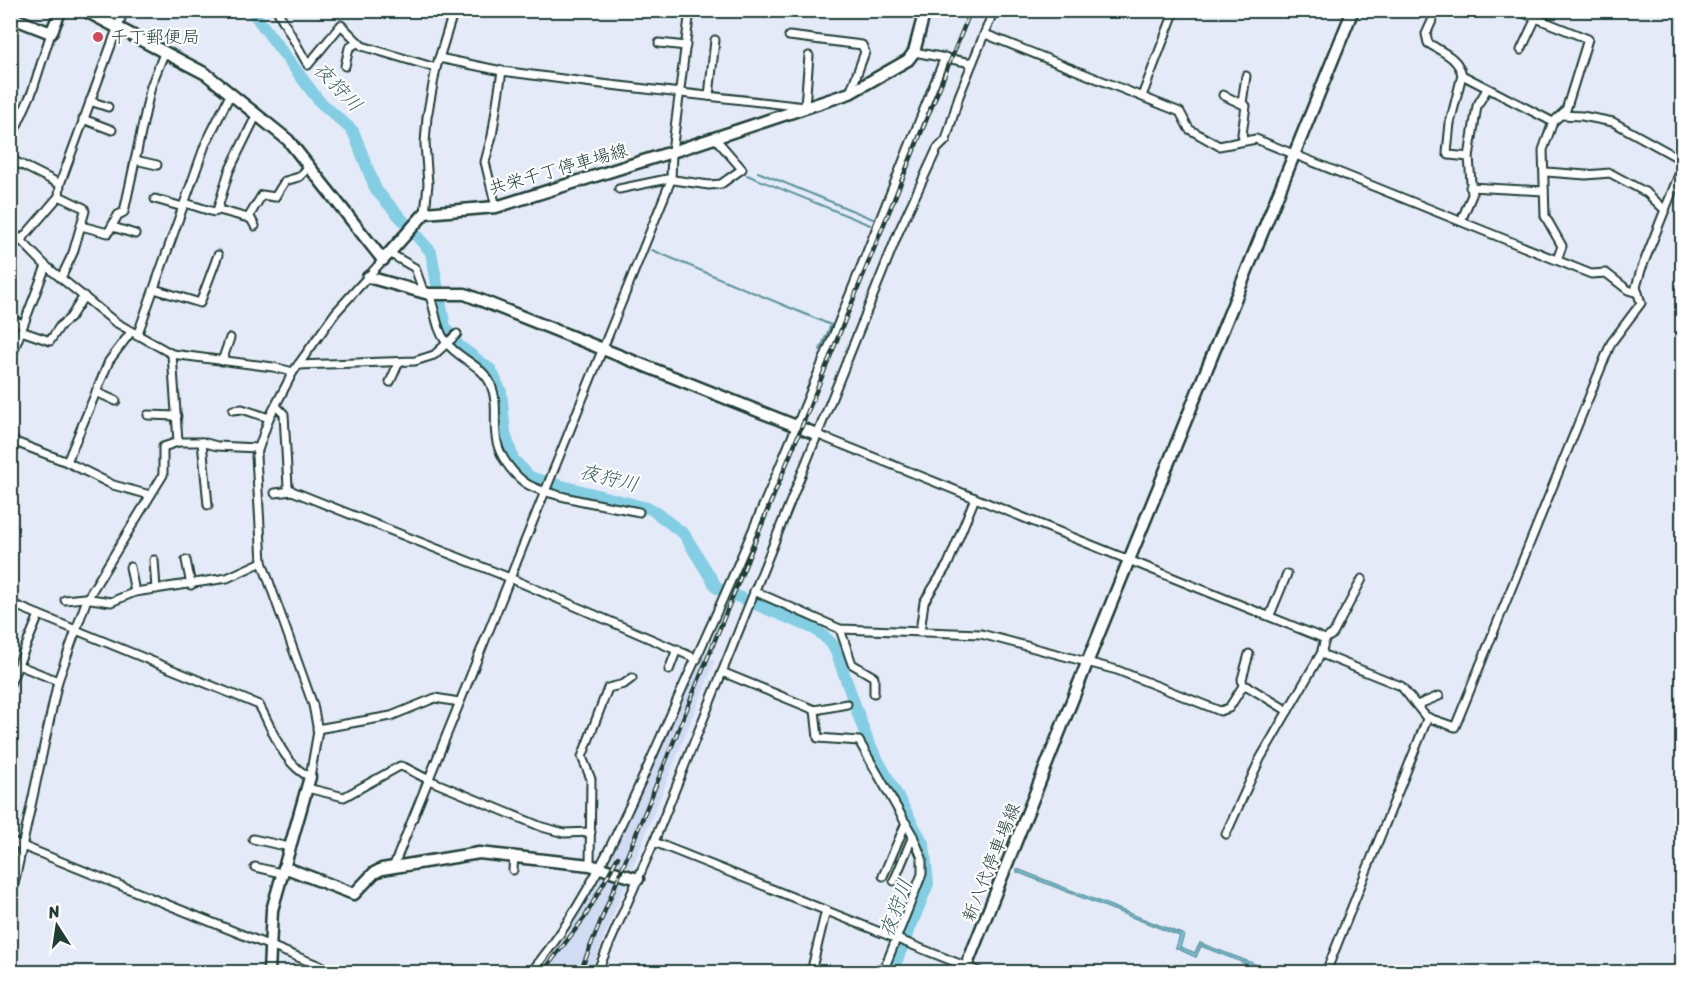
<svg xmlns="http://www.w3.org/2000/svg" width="1693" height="983" font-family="Sriracha,'Klee One',sans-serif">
<rect width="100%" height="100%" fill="#e4eaf8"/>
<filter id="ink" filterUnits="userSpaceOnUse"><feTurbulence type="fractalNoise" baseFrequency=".0167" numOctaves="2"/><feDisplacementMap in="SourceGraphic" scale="12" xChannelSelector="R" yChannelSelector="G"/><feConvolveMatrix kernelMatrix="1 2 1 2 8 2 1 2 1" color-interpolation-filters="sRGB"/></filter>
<g filter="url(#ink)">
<path fill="#d1dbf3" d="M703,655L715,661L590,972H537L567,935L597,884Z"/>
<path fill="#84cee4" stroke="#5c949e" stroke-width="1.5" d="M1017,869L1184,935L1180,947L1195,953L1200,943L1275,972H1267L1201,946L1196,957L1176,948L1180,936L1017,872Z"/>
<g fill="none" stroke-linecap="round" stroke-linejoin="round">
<g stroke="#5c949e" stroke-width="2">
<path d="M758,172L873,219"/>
<path d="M747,175L870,225"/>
<path d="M652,250L831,325L820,350"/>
</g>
<path stroke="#84cee4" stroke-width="12" d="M251,10L319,101L353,131L376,190L431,252L445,327L458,345L491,370L501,392L505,433L513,459L530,477L539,480L651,509L684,534L717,588L815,629L825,637L833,645L838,657L868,742L924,845L928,884L892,972"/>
<defs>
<g id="street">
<path d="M277,10L308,65L341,25L362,46L436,68"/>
<path d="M1437,10L1426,34L1428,43C1442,52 1458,57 1462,75L1553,122"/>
<path d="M1516,10L1588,39L1566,110L1553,122L1543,150L1545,216L1562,246L1557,260"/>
<path d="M985,34L1180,112L1189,129L1219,146L1256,139L1591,274L1606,273L1628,290L1638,293"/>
<path d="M789,36L862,45L865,52L850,93"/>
<path d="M659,43L686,46"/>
<path d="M1521,50L1536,18"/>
<path d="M914,52L972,63"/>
<path d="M439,58L502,71L593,83L805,107"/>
<path d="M345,66L349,48L358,42"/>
<path d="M1462,75L1450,123L1447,153L1449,155L1469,157"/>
<path d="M1223,95L1246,106L1242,134L1244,140"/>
<path d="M709,96L715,40"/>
<path d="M1142,96L1175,10"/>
<path d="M10,101L22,114"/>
<path d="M90,101L108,107"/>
<path d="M1242,103L1246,76"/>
<path d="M805,106L809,56"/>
<path d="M1561,115L1582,116L1613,122L1682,160"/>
<path d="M83,119L112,130"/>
<path d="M10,141L32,92L51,33"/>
<path d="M10,159L60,184"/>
<path d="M135,160L157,165"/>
<path d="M1546,172L1586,175L1610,173L1647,193L1665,210"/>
<path d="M1470,187L1544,191"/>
<path d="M619,189L667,179L709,185L721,184L742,169L715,138"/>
<path d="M59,196L84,208L85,211L73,253L61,278"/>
<path d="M155,199L183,207"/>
<path d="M185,203L214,212L219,210L248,218L262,195L275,197L285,181L299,177L309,167"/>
<path d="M496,207L485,162L492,136L502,71"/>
<path d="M217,211L229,171L257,114"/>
<path d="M425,213L428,184L425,143L427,117L436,68L454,10"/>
<path d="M250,217L255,226"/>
<path d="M1461,221L1472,195L1469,157L1477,106L1487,89"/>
<path d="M81,226L108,233L118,215L124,212L151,86L165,51"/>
<path d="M113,227L135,234"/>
<path d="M10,229L46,266L115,322L172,354L273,367L293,372"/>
<path d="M22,239L59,196L60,184L124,10"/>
<path d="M389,253L415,268L424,293"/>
<path d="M154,289L200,303L218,255"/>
<path d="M429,294C436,310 435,327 446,342C458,359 483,365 491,385C500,406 491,429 499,449C504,462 516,477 527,484C549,497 612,506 639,512"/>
<path d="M10,319L23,324"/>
<path d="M21,331L50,341L60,326L70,318L84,296"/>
<path d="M137,336L205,145L231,93"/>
<path d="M10,360L46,266"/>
<path d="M222,361L230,338"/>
<path d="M298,365L415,361L434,355L457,334"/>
<path d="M390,382L399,362"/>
<path d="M96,392L116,401"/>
<path d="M276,406L284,414L288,487L292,491L510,578L697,659"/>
<path d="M233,410L242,409L269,418"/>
<path d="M148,415L177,416"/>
<path d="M816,434L1325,639L1322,650L1324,655L1401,686L1426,717L1455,727L1611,343L1641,303L1636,287L1641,270L1682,167"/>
<path d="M10,440L67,462L113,485L150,495"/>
<path d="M178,442H202L217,446L257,448"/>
<path d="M202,442L208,505"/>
<path d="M67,462L109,361L131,332"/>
<path d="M275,493L292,491"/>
<path d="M154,560L156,589"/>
<path d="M186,560L191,585"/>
<path d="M130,567L135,592"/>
<path d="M754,591L840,629L981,634L1117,670L1220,711L1229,708L1243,686H1247L1288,711"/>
<path d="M65,600L84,598L111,602L135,592L227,578L262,562"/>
<path d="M10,603L259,705C273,729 282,764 310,777L318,731L313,705L262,562L256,456L269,418L293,372L336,312L383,260"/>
<path d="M1270,615L1287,574"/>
<path d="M840,629L852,664L874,677V693"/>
<path d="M920,632L924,602L948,564L975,498"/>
<path d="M1325,639L1333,634L1362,579"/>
<path d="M18,665L58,681"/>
<path d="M669,670L677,649"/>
<path d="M722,672L815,710L818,738L859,741L913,836L922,858V874L883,972"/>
<path d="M10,684L39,615"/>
<path d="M1243,686L1242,679L1249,654"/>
<path d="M1417,705L1439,696"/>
<path d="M815,710L847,704"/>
<path d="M317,729L391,716L435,698L459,702"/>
<path d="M307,788L344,797L400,766L404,767L429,780L542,827L564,833L591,832"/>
<path d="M1226,834L1260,759L1322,652"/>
<path d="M253,839L289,847"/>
<path d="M10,841L335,972"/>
<path d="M654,842L980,972"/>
<path d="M394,865L671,180L672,152L690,10"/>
<path d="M590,865L591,779L582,757L608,688L624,684L632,678"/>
<path d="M255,867L281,873"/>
<path d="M513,870L514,855"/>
<path d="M883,876L906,823"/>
<path d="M894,881L913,836"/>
<path d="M10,903L58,681L87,599L163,475V447L178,442L172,354"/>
<path d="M531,972C598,893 644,773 687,678C781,475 861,265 945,57"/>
<path d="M597,972L654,842L899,231L937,149L946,140L959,96L994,10"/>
<path d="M811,972L826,910"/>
<path d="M1326,972L1428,717"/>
</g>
<g id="secondary">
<path d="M84,10L206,74L288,140L383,260L425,213L496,207L672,152L850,93L908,60L914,52L925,10"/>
<path d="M10,17L51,33L61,10"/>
<path d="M368,277L429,294H465L816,434"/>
<path d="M284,867L354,894L374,873L382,869L479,853L590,865L638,879"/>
<path d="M269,972L272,910L310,777"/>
<path d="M964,972L1087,663L1353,10"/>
</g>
</defs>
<use href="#street" stroke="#1f3d34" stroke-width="11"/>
<use href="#secondary" stroke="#1f3d34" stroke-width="15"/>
<use href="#street" stroke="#fff" stroke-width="7"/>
<use href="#secondary" stroke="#fff" stroke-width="10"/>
<defs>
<g id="rail">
<path d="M543,972L585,917L618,857"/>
<path d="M580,972L971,10"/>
</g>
</defs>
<use href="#rail" stroke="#1f3d34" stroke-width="4.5"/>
<use href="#rail" stroke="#fff" stroke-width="2" stroke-dasharray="7" stroke-linecap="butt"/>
</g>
</g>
<circle fill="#d1495b" stroke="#fff" stroke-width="2" cx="98" cy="37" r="6"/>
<g text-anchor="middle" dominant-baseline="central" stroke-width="4.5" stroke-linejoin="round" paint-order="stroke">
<g font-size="18" fill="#1f3d34" stroke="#fff" text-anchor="start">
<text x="110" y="37">千丁郵便局</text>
</g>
<g font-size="18" fill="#1f3d34" stroke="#fff">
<text transform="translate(558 169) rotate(-16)">共栄千丁停車場線</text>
<text transform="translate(991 862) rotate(-68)">新八代停車場線</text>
</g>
<g font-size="20" font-style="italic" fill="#386160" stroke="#fff">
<text transform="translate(338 87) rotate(46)">夜狩川</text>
<text transform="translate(609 478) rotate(14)">夜狩川</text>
<text transform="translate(896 908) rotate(-70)">夜狩川</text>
</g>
</g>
<rect width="1693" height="983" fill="none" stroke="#fff" stroke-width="36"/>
<rect x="18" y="18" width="1657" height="947" fill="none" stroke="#1f3d34" stroke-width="2" filter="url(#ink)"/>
<g transform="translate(57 926) rotate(348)" stroke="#ffffff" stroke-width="4.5" paint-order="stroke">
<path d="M0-4.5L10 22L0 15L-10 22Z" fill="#1f3d34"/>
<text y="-9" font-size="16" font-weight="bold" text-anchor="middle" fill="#1f3d34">N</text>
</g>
</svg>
